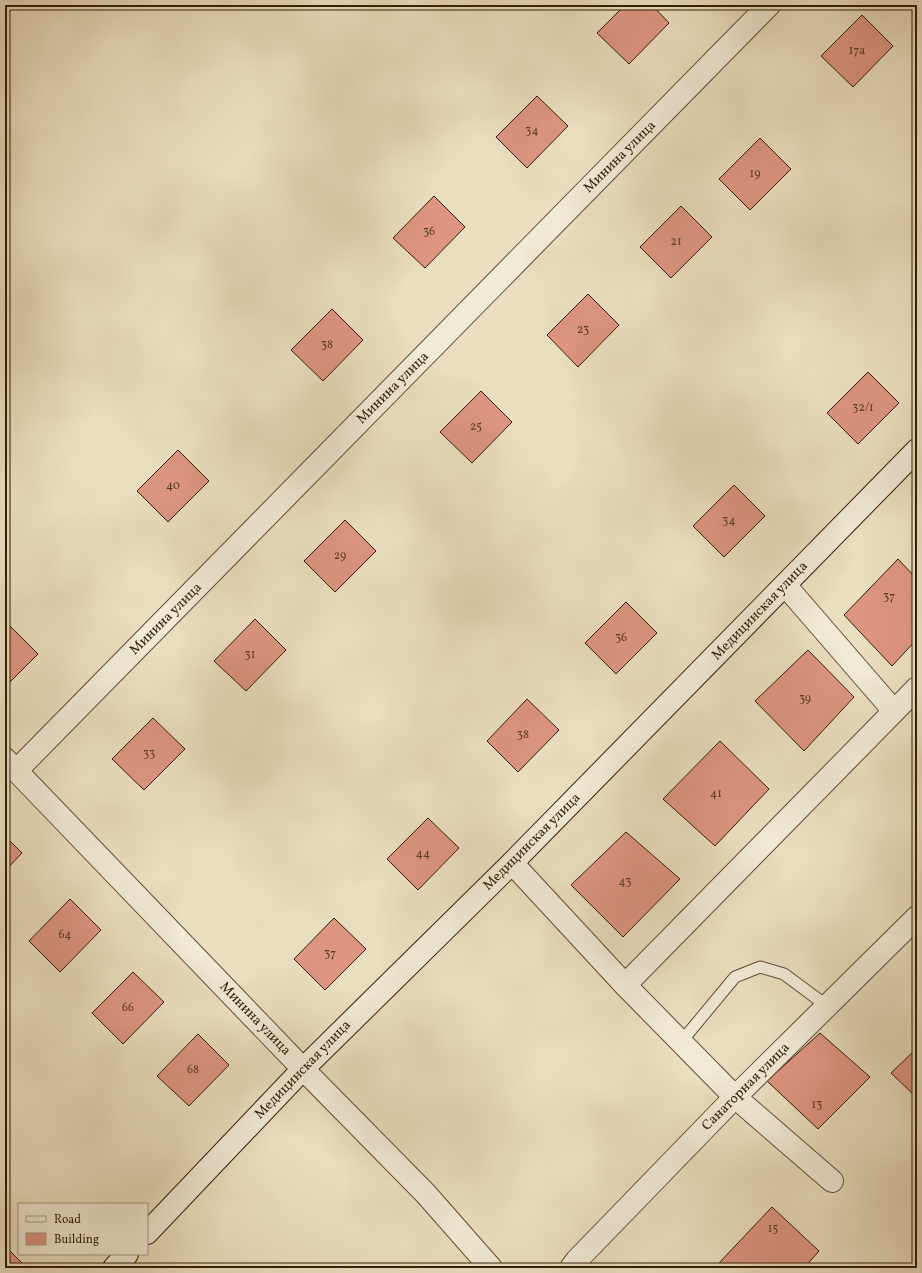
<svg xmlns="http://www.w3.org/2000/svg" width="922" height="1273" font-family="Vollkorn,serif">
<rect width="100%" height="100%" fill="#eadec0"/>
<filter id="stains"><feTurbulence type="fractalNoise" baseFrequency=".005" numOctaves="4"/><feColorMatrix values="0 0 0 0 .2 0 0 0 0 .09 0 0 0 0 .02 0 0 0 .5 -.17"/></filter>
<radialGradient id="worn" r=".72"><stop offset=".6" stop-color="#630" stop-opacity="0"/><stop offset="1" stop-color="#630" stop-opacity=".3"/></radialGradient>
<g fill="#dd9581" stroke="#311e06">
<path d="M625,5H652L669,23L629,64L597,33Z"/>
<path d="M862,15L893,46L853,87L821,56Z"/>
<path d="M537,96L568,126L527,168L496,137Z"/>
<path d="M760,138L791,169L750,210L719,179Z"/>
<path d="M434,196L465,227L425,268L393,238Z"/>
<path d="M681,206L712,237L671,278L640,247Z"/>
<path d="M588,294L619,325L578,367L547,335Z"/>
<path d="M332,309L363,340L323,381L291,350Z"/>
<path d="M868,372L899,403L858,444L827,413Z"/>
<path d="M481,391L512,422L472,463L440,432Z"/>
<path d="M178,450L209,481L168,522L137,491Z"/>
<path d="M734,485L765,516L724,557L693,526Z"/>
<path d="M345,520L376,551L335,592L304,561Z"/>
<path d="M898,559L917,579V639L892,666L844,615Z"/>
<path d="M626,602L657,633L616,674L585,643Z"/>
<path d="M255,619L286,650L246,691L214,661Z"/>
<path d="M7,623L38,654L5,687V625Z"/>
<path d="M808,650L854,697L804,751L755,701Z"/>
<path d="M527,699L559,730L518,772L487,741Z"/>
<path d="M153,718L185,749L144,790L112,759Z"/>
<path d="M720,741L769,789L715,846L663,799Z"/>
<path d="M428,818L459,848L418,890L387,859Z"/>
<path d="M626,832L680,879L623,937L571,885Z"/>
<path d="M5,836L22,853L5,871Z"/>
<path d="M70,899L101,930L60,972L29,941Z"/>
<path d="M334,918L366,949L325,990L294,959Z"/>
<path d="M133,972L164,1002L123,1044L92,1013Z"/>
<path d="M820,1033L870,1077L818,1129L767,1081Z"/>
<path d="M198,1034L229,1065L189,1106L157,1076Z"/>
<path d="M917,1048V1098L891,1073Z"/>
<path d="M772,1207L819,1251L804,1268H724L719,1263Z"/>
<path d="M5,1246L24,1265L21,1268H5Z"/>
</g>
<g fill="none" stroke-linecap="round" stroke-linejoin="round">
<defs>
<path id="lane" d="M681,1042L735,977L760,967L784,974L827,1006"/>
<g id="street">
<path d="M785,585L894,711"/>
<path d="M5,759L303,1069L426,1194L491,1268"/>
<path d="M17,770L769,5"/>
<path d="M512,863L625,985L735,1097L832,1181"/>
<path d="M625,985L917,688"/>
<path d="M571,1268L577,1260L735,1097L917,917"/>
</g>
<g id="secondary">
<path d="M147,1233L303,1069L512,863L917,450"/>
<path d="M114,1268L127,1254"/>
</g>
</defs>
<use href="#lane" stroke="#5f4e34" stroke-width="13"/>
<use href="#street" stroke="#5f4e34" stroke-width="24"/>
<use href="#secondary" stroke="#311e06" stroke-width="24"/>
<use href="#lane" stroke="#f1ead6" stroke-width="11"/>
<use href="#street" stroke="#f1ead6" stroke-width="22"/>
<use href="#secondary" stroke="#f1ead6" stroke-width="22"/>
</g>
<g text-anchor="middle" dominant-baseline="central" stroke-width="3" stroke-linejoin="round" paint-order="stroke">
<g font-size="12" fill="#5c3c25">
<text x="857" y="51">17а</text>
<text x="532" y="131">34</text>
<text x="755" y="174">19</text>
<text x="429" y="232">36</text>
<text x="676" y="242">21</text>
<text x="583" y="330">23</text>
<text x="327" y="345">38</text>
<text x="863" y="408">32/1</text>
<text x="476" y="427">25</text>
<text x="173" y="486">40</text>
<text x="729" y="521">34</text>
<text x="340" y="556">29</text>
<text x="889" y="597">37</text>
<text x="621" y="638">36</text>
<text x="250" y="655">31</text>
<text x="805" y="699">39</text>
<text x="523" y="735">38</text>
<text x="149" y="754">33</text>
<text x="716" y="794">41</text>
<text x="423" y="854">44</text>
<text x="625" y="882">43</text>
<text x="65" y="935">64</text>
<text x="330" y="954">37</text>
<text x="128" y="1008">66</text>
<text x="193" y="1070">68</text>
<text x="817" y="1105">13</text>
<text x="773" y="1229">15</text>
</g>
<g font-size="14" fill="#311e06" stroke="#f1ead6">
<text transform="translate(620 157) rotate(-45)">Минина улица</text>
<text transform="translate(393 388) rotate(-45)">Минина улица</text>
<text transform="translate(760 611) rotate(-46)">Медицинская улица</text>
<text transform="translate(166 619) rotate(-45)">Минина улица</text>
<text transform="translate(532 842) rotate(-45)">Медицинская улица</text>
<text transform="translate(255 1019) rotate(46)">Минина улица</text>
<text transform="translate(303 1070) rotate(-46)">Медицинская улица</text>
<text transform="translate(746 1087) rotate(-45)">Санаторная улица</text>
</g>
</g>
<rect width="922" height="1273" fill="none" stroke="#eadec0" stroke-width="20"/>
<rect x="6" y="6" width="910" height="1261" fill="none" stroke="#311e06" stroke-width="2"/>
<rect x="10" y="10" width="902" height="1253" fill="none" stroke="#311e06"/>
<rect x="18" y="1203" width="130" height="52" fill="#f1ead6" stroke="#a49883"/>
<rect x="26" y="1216" width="20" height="6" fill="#f1ead6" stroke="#a49883"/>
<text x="54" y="1223" font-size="12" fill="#311e06">Road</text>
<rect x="26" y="1233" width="20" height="12" fill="#dd9581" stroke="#a49883"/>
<text x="54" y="1243" font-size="12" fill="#311e06">Building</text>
<rect width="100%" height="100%" filter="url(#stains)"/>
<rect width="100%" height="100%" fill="url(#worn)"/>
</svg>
